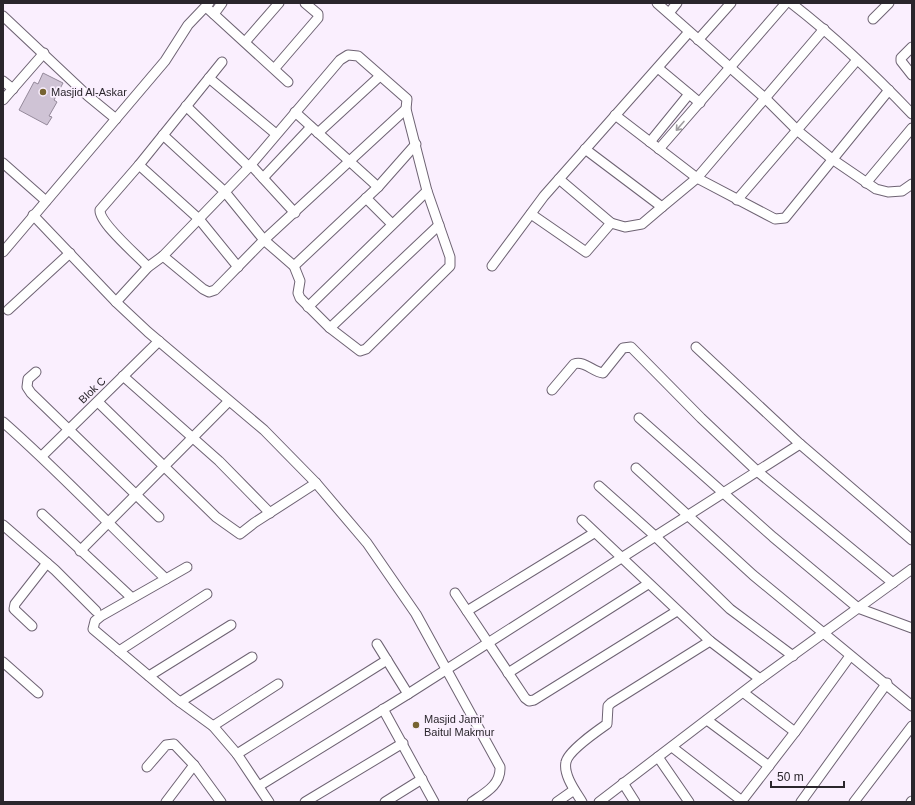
<svg xmlns="http://www.w3.org/2000/svg" width="915" height="805" font-family="Helvetica,sans-serif">
<rect width="100%" height="100%" fill="#faeffe"/>
<path fill="#cfc3d5" stroke="#958a9b" d="M43,73L63,83L54,100L57,102L49,116L52,117L47,125L19,110L34,82L38,84Z"/>
<g fill="none" stroke-linecap="round" stroke-linejoin="round">
<defs>
<g id="street">
<path d="M657,3L766,99L798,131L832,159L876,189L888,192L902,191L912,184"/>
<path d="M791,3C835,37 874,74 912,114"/>
<path d="M206,7L288,82"/>
<path d="M669,13L677,3"/>
<path d="M214,14L222,3"/>
<path d="M3,16L88,96L116,119"/>
<path d="M873,19L889,3"/>
<path d="M698,40L731,3"/>
<path d="M245,42L279,3"/>
<path d="M912,47L901,58V61L912,75"/>
<path d="M275,68L318,18V14L305,3"/>
<path d="M658,68L700,103"/>
<path d="M209,78L276,134"/>
<path d="M3,81L13,89"/>
<path d="M3,100L44,53"/>
<path d="M186,106L249,167"/>
<path d="M295,112L378,187"/>
<path d="M615,115L697,178L775,219L785,218L889,90"/>
<path d="M318,133L380,76"/>
<path d="M650,142L689,94"/>
<path d="M585,149L662,207L697,178L824,29"/>
<path d="M659,149L786,3"/>
<path d="M3,163L46,201"/>
<path d="M139,165L199,219L238,267"/>
<path d="M251,165L295,213"/>
<path d="M263,178L311,127"/>
<path d="M559,179L611,223L625,227L642,224L662,207"/>
<path d="M866,183L912,128"/>
<path d="M366,198L392,224"/>
<path d="M737,200L857,60"/>
<path d="M531,214L586,252L611,223"/>
<path d="M33,215L116,302L148,332L264,430L316,483L367,543L416,614L500,767C501,785 485,793 472,802"/>
<path d="M3,252L165,61L188,25L209,3"/>
<path d="M163,256L203,289L209,292L215,290L264,240L406,109"/>
<path d="M294,266L378,187L416,144"/>
<path d="M492,266L544,196L689,32"/>
<path d="M148,267C138,256 99,223 100,210L139,165L222,62"/>
<path d="M116,302L148,267L163,256L249,167L340,60L348,55L358,56L407,99L406,109L427,191L450,257V266L366,349L360,351L330,328L300,298L298,293L300,281L294,266L264,240L225,192L163,135"/>
<path d="M308,307L427,191"/>
<path d="M8,310L70,253"/>
<path d="M330,328L439,225"/>
<path d="M696,347L800,444L912,540"/>
<path d="M36,372L28,379L27,387L31,393L159,517"/>
<path d="M123,376L219,461L270,513"/>
<path d="M552,390L574,364C584,360 593,372 603,373L623,348L631,347L701,418L757,471L893,583"/>
<path d="M98,402L216,517L240,534L254,523L316,483"/>
<path d="M639,418L773,537L858,608L912,628"/>
<path d="M3,422C60,472 111,527 166,579L101,616L95,621L93,629L176,699L213,726L237,754L269,802"/>
<path d="M42,456L159,341"/>
<path d="M636,468L753,575L912,706"/>
<path d="M599,486L655,536L730,609L793,656"/>
<path d="M42,514L132,598"/>
<path d="M582,520L710,641L760,679"/>
<path d="M3,525L55,570L96,611"/>
<path d="M594,533L467,611L525,698L529,701L534,700L677,611"/>
<path d="M80,551L228,402"/>
<path d="M166,579L187,567"/>
<path d="M455,593L467,611"/>
<path d="M32,626L14,609L15,604L47,563"/>
<path d="M377,644L408,694"/>
<path d="M119,651L207,594"/>
<path d="M3,662L38,693"/>
<path d="M508,673L648,584"/>
<path d="M149,676L231,625"/>
<path d="M744,693L795,732"/>
<path d="M180,702L252,657"/>
<path d="M383,709L434,802"/>
<path d="M707,720L769,766"/>
<path d="M213,726L278,684"/>
<path d="M672,747L742,801"/>
<path d="M237,754L387,660"/>
<path d="M658,757L689,802"/>
<path d="M147,767L166,745L174,744L194,765L221,802"/>
<path d="M623,783L635,802"/>
<path d="M259,786L408,694L800,444"/>
<path d="M166,802L194,765"/>
<path d="M305,802L403,743"/>
<path d="M385,802L422,779"/>
<path d="M557,802L574,790"/>
<path d="M582,802C576,792 563,775 566,762C568,751 597,731 607,724L608,706L611,703L710,641"/>
<path d="M599,802L760,679L912,569"/>
<path d="M741,802L795,732L850,656"/>
<path d="M801,802L887,683"/>
<path d="M854,802L912,726"/>
<path d="M911,802L912,801"/>
</g>
</defs>
<use href="#street" stroke="#6e6373" stroke-width="11"/>
<use href="#street" stroke="#fff" stroke-width="9"/>
</g>
<defs><path id="oneway-shaft" d="M-6 0H5M1.5-3L5.5 0L1.5 3" fill="none" stroke-width="1.6" stroke-linecap="round" stroke-linejoin="round"/></defs>
<use stroke="#9f9da0" href="#oneway-shaft" transform="translate(680 126) rotate(131)"/>
<g fill="#776432" stroke="#faeffe" stroke-width="1.5">
<circle cx="43" cy="92" r="4"/>
<circle cx="416" cy="725" r="4"/>
</g>
<g text-anchor="middle" dominant-baseline="central" stroke-width="3.5" stroke-linejoin="round" paint-order="stroke">
<g font-size="11" fill="#2a262c" stroke="#faeffe" text-anchor="start">
<text x="51" y="92">Masjid Al-Askar</text>
<text x="424" y="719">Masjid Jami'<tspan x="424" dy="13">Baitul Makmur</tspan></text>
</g>
<g font-size="11" fill="#2a262c" stroke="#faeffe">
<text transform="translate(92 390) rotate(-44)">Blok C</text>
</g>
</g>
<rect width="915" height="805" fill="none" stroke="#2a262c" stroke-width="8"/>
<path d="M771 781v6h73v-6" fill="none" stroke="#2a262c" stroke-width="2"/>
<text x="777" y="781" font-size="12" fill="#2a262c" stroke="#faeffe" stroke-width="3" paint-order="stroke">50 m</text>
</svg>
